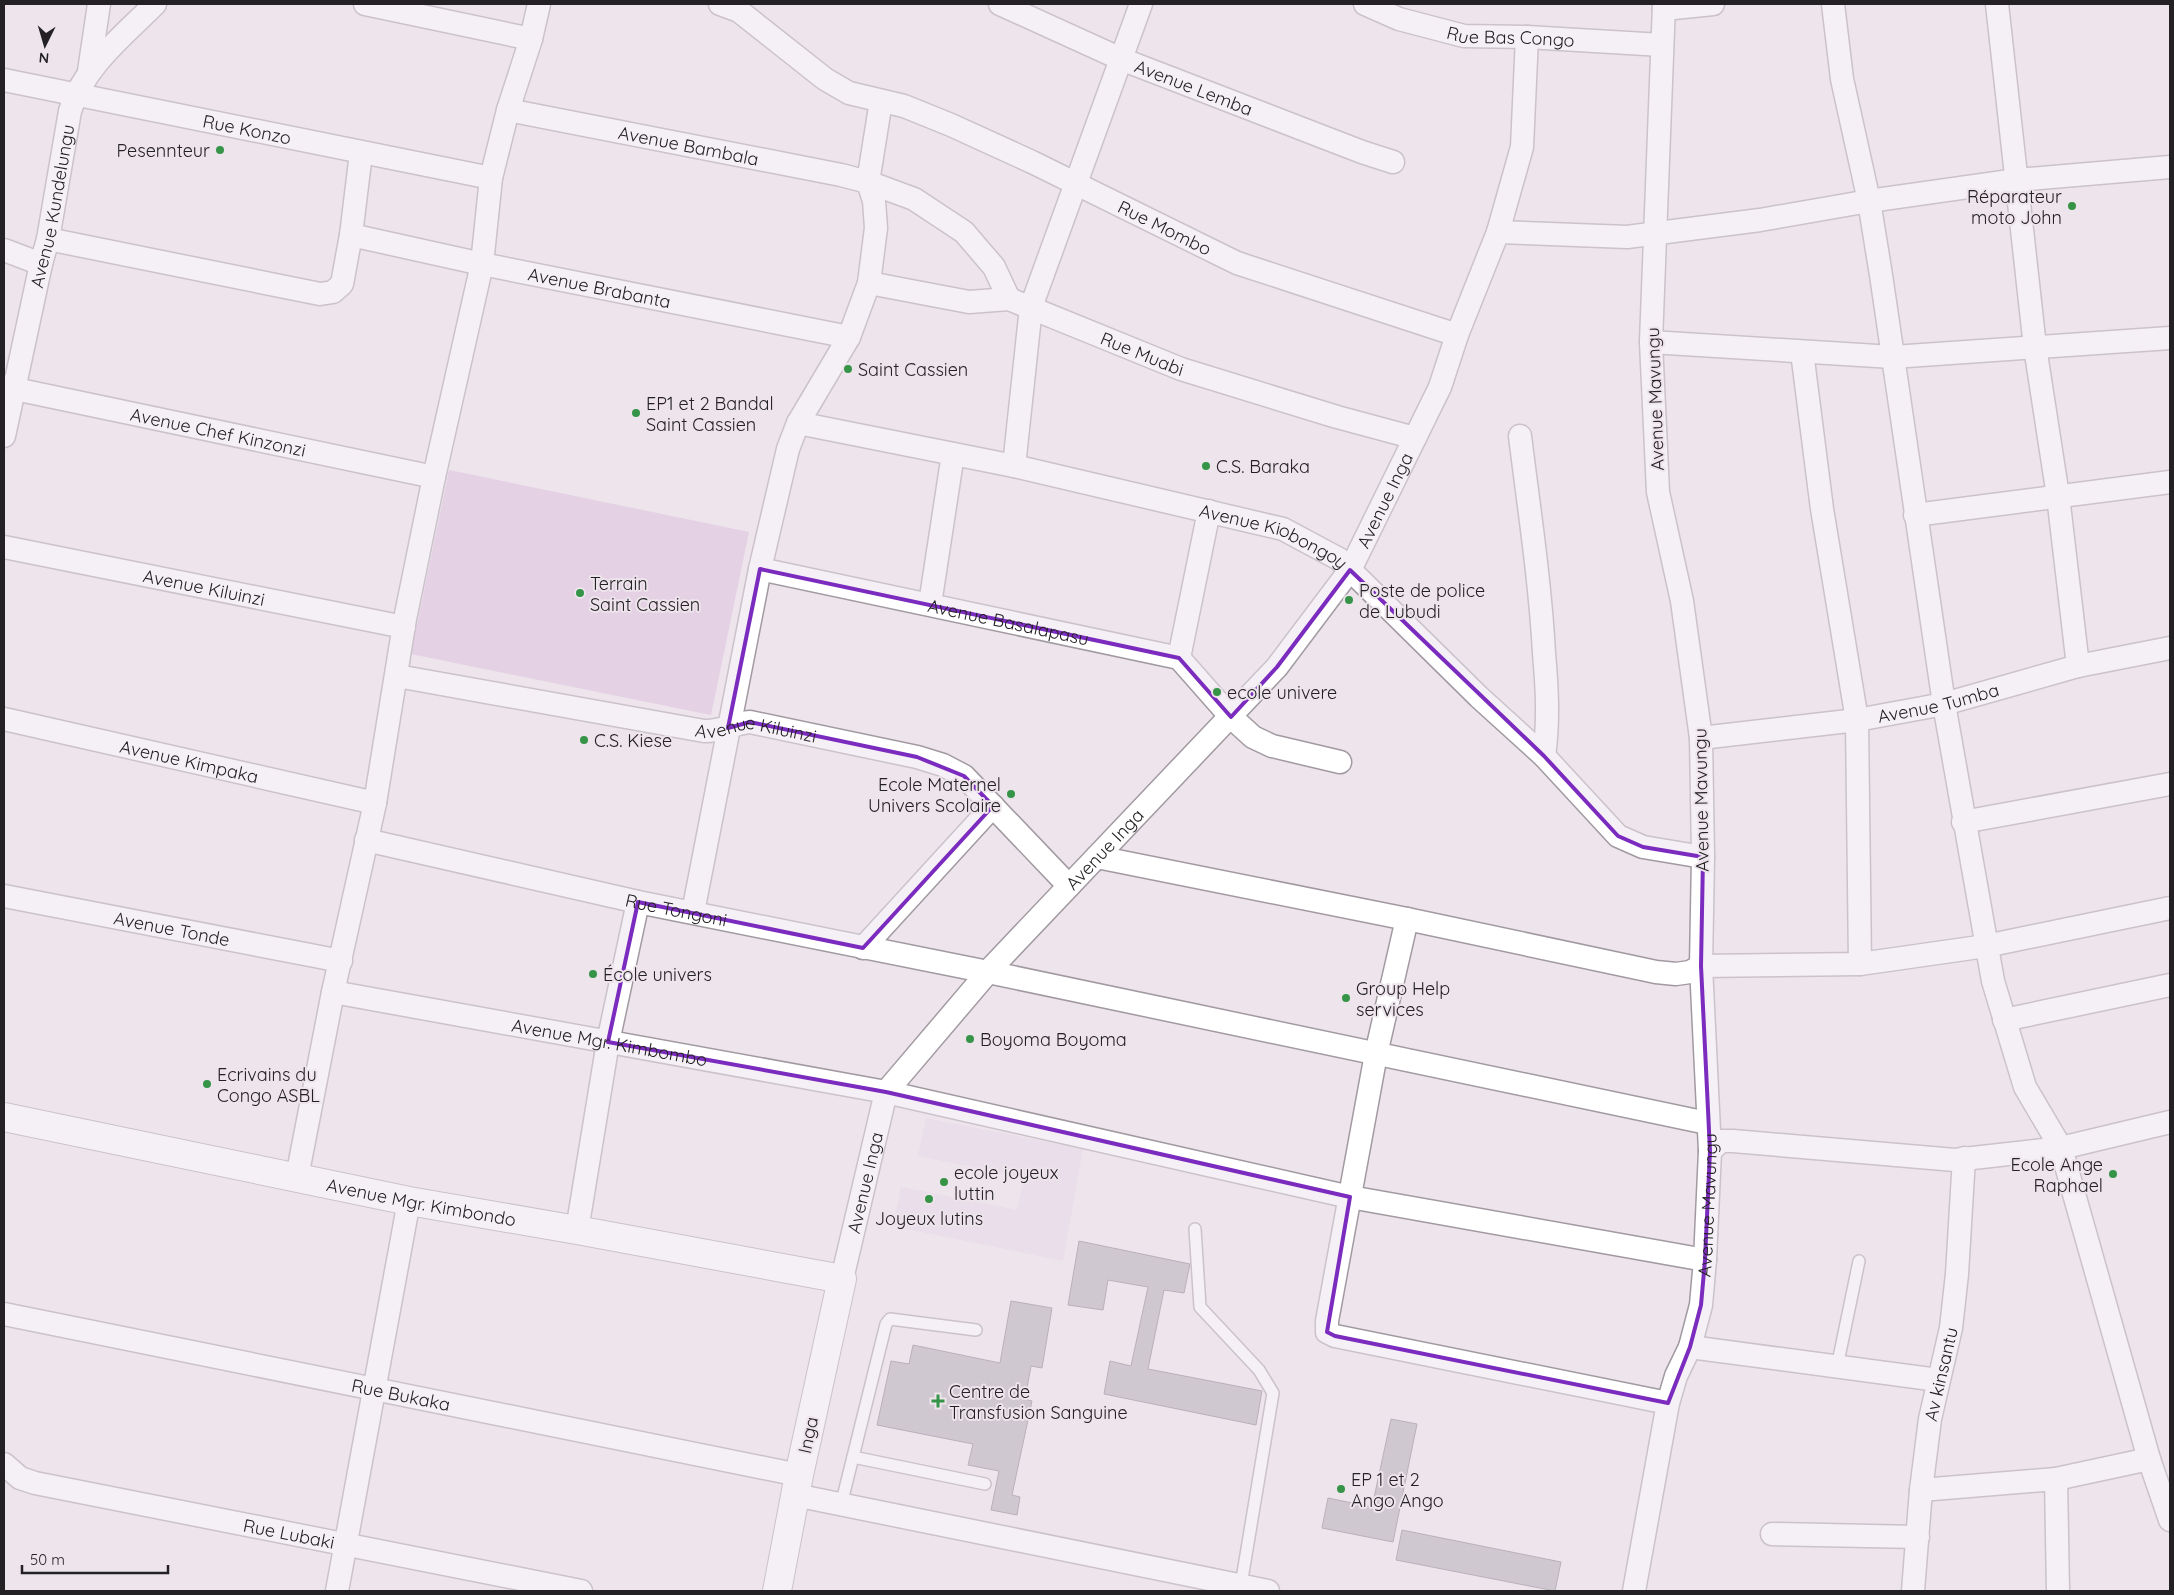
<svg xmlns="http://www.w3.org/2000/svg" width="2174" height="1595" font-family="Quicksand,sans-serif">
<rect width="100%" height="100%" fill="#ede4ec"/>
<path fill="#e5d7e4" d="M926,1118L1083,1149L1063,1261L893,1226L901,1187L1017,1210L1024,1177L918,1156Z"/>
<path fill="#d9bad8" d="M449,470L749,532L711,715L411,654Z"/>
<g fill="#aea6ae" stroke="#7a737a">
<path d="M1079,1241L1190,1264L1184,1293L1164,1290L1148,1369L1262,1391L1256,1425L1104,1394L1110,1361L1131,1366L1148,1287L1108,1280L1103,1310L1068,1305Z"/>
<path d="M1011,1301L1052,1308L1042,1368L1031,1366L1025,1399L1032,1401L1012,1495L1020,1497L1017,1515L991,1510L999,1471L968,1465L973,1444L877,1425L891,1361L909,1364L913,1345L1000,1363Z"/>
<path d="M1391,1419L1417,1424L1393,1542L1322,1528L1328,1498L1372,1507Z"/>
<path d="M1402,1530L1561,1562L1555,1591L1396,1560Z"/>
</g>
<g fill="none" stroke-linecap="round" stroke-linejoin="round">
<defs>
<g id="service">
<path d="M1195,1229L1200,1307L1259,1370L1273,1393L1241,1585"/>
<path d="M1837,1367L1859,1261"/>
<path d="M853,1457L985,1484"/>
<path d="M841,1505L886,1324L890,1319L976,1330"/>
</g>
<g id="minor">
<path d="M365,4L531,39"/>
<path id="s1" d="M720,4L739,11L825,79L849,93L904,106L951,125L1032,162L1237,263L1457,335"/>
<path id="s2" d="M1000,4L1121,59L1362,152L1393,162"/>
<path id="s3" d="M1365,4L1399,19L1464,36L1527,37L1662,45"/>
<path d="M1833,4L1842,79L1869,201L1881,275L1944,704L1993,981L2025,1087L2061,1148L2149,1459L2170,1520"/>
<path d="M1997,4L2035,347L2058,496L2078,666"/>
<path d="M1664,9L1713,4"/>
<path d="M89,71L99,4"/>
<path id="s4" d="M4,80L491,178"/>
<path id="s5" d="M508,110L841,175L868,182L914,199L964,232L994,267L1009,299"/>
<path d="M1498,232L1627,237L1760,220L1869,201L2017,180L2170,167"/>
<path id="s6" d="M351,235L482,264L849,337"/>
<path d="M48,239L320,294L333,292L342,284L351,235L361,153"/>
<path d="M4,250L41,264"/>
<path id="s7" d="M869,283L969,302L1009,299L1181,369L1337,417L1415,438"/>
<path d="M1651,342L1893,357L2170,338"/>
<path d="M1802,352L1822,509L1857,720L1860,964"/>
<path id="s8" d="M4,386L15,389L434,477"/>
<path id="s9" d="M798,423L1014,466L1283,529L1339,559L1479,697L1544,756L1618,836L1643,847L1703,857"/>
<path id="s10" d="M4,436L41,264L48,239L70,111C84,66 123,36 155,4"/>
<path d="M1520,436C1529,509 1540,580 1544,653C1547,687 1549,721 1544,756"/>
<path d="M1014,466L1031,307L1141,4"/>
<path d="M1915,515L2170,482"/>
<path id="s11" d="M4,547L404,627"/>
<path id="s12" d="M760,569L1179,658L1231,717L1253,737L1272,746L1340,762"/>
<path d="M930,604L953,454"/>
<path d="M1179,658L1209,511"/>
<path id="s13" d="M397,676L704,731C721,732 734,723 750,722L917,757L943,765L964,776L1069,886"/>
<path id="s14" d="M4,719L375,803"/>
<path id="s15" d="M1701,738L1857,720L1944,704L2078,666L2170,648"/>
<path d="M1963,822L2170,784"/>
<path id="s16" d="M366,840L638,902L988,972L1707,1123"/>
<path d="M1097,857L1407,919L1656,972L1676,974L1690,972L1701,966L1860,964L1986,946L2170,908"/>
<path id="s17" d="M4,896L341,961"/>
<path d="M693,912L760,569L788,449L798,423L849,337L869,283L876,228L874,201L868,182L881,101"/>
<path d="M1407,919L1376,1054L1327,1321V1332L1335,1336L1668,1403"/>
<path d="M863,948L993,806"/>
<path id="s18" d="M333,992L886,1092L1350,1197L1705,1260"/>
<path d="M2004,1020L2170,985"/>
<path d="M1710,1151L1721,1141H1733L1955,1160L2061,1148L2170,1122"/>
<path d="M297,1177L333,992L375,803L405,619L434,477L482,264L491,178L508,110L531,39L539,4"/>
<path d="M577,1230L608,1042L638,902"/>
<path id="s19" d="M842,1279L886,1092L994,965L1277,667L1350,570L1440,387L1457,335L1498,232L1522,147L1527,37"/>
<path id="s20" d="M4,1314L799,1475"/>
<path d="M1690,1347L1938,1380"/>
<path id="s21" d="M4,1464L20,1478L35,1483L581,1591"/>
<path d="M2056,1479L2058,1591"/>
<path d="M1921,1490L2056,1479L2149,1459"/>
<path d="M795,1495L1268,1591"/>
<path d="M1772,1534L1918,1537"/>
<path d="M337,1591L409,1201"/>
<path id="s22" d="M1634,1591L1668,1403L1676,1376L1690,1347L1701,1305L1705,1260L1710,1151L1701,966L1703,857L1701,738L1682,601L1658,492L1651,342L1664,4"/>
<path id="s23" d="M1913,1591L1921,1490L1930,1419L1951,1328L1957,1274L1964,1158"/>
</g>
<g id="tertiary">
<path id="s24" d="M4,1117L409,1201L577,1230L842,1279L799,1475L777,1591"/>
</g>
</defs>
<use href="#service" stroke="#a29aa1" stroke-width="14"/>
<use href="#minor" stroke="#a29aa1" stroke-width="25"/>
<use href="#tertiary" stroke="#a29aa1" stroke-width="30"/>
<use href="#service" stroke="#fff" stroke-width="11"/>
<use href="#minor" stroke="#fff" stroke-width="22"/>
<use href="#tertiary" stroke="#fff" stroke-width="28"/>
</g>
<path d="M0 0H2174V1595H0ZM760,569L1179,658L1231,717L1277,667L1350,570L1544,756L1618,836L1643,847L1703,857L1701,966L1710,1151L1705,1260L1701,1305L1690,1347L1668,1403L1335,1336L1327,1332L1350,1197L886,1092L608,1042L638,902L863,948L993,806L964,776L917,757L750,722L728,728Z" fill="#ede4ec" fill-opacity=".55" fill-rule="evenodd"/>
<path fill="none" stroke="#7b2cbf" stroke-width="4" stroke-linejoin="round" d="M760,569L1179,658L1231,717L1277,667L1350,570L1544,756L1618,836L1643,847L1703,857L1701,966L1710,1151L1705,1260L1701,1305L1690,1347L1668,1403L1335,1336L1327,1332L1350,1197L886,1092L608,1042L638,902L863,948L993,806L964,776L917,757L750,722L728,728Z"/>
<g fill="#359447" stroke="#ede4ec" stroke-width="2">
<circle cx="220" cy="150" r="5"/>
<circle cx="2072" cy="206" r="5"/>
<circle cx="848" cy="369" r="5"/>
<circle cx="636" cy="413" r="5"/>
<circle cx="1206" cy="466" r="5"/>
<circle cx="580" cy="593" r="5"/>
<circle cx="1349" cy="600" r="5"/>
<circle cx="1217" cy="692" r="5"/>
<circle cx="584" cy="740" r="5"/>
<circle cx="1011" cy="794" r="5"/>
<circle cx="593" cy="974" r="5"/>
<circle cx="1346" cy="998" r="5"/>
<circle cx="970" cy="1039" r="5"/>
<circle cx="207" cy="1084" r="5"/>
<circle cx="2113" cy="1174" r="5"/>
<circle cx="944" cy="1182" r="5"/>
<circle cx="929" cy="1199" r="5"/>
<path d="M935.5 1393.5h5v5h5v5h-5v5h-5v-5h-5v-5h5z"/>
<circle cx="1341" cy="1489" r="5"/>
</g>
<g text-anchor="middle" dominant-baseline="central" stroke-width="4" stroke-linejoin="round" paint-order="stroke">
<g font-size="18" fill="#242124" stroke="#ede4ec">
<text stroke="none"><textPath href="#s3" startOffset="151">Rue Bas Congo</textPath></text>
<text stroke="none"><textPath href="#s2" startOffset="211">Avenue Lemba</textPath></text>
<text stroke="none"><textPath href="#s4" startOffset="248">Rue Konzo</textPath></text>
<text stroke="none"><textPath href="#s5" startOffset="184">Avenue Bambala</textPath></text>
<text stroke="none"><textPath href="#s10" startOffset="235">Avenue Kundelungu</textPath></text>
<text stroke="none"><textPath href="#s1" startOffset="502">Rue Mombo</textPath></text>
<text stroke="none"><textPath href="#s6" startOffset="254">Avenue Brabanta</textPath></text>
<text stroke="none"><textPath href="#s7" startOffset="286">Rue Muabi</textPath></text>
<text transform="translate(1655 399) rotate(-92)">Avenue Mavungu</text>
<text stroke="none"><textPath href="#s8" startOffset="219">Avenue Chef Kinzonzi</textPath></text>
<text stroke="none"><textPath href="#s19" startOffset="969">Avenue Inga</textPath></text>
<text stroke="none"><textPath href="#s9" startOffset="490">Avenue Kiobongoy</textPath></text>
<text stroke="none"><textPath href="#s11" startOffset="204">Avenue Kiluinzi</textPath></text>
<text stroke="none"><textPath href="#s12" startOffset="254">Avenue Basalapasu</textPath></text>
<text stroke="none"><textPath href="#s15" startOffset="240">Avenue Tumba</textPath></text>
<text stroke="none"><textPath href="#s13" startOffset="365">Avenue Kiluinzi</textPath></text>
<text stroke="none"><textPath href="#s14" startOffset="190">Avenue Kimpaka</textPath></text>
<text transform="translate(1701 800) rotate(-91)">Avenue Mavungu</text>
<text stroke="none"><textPath href="#s19" startOffset="519">Avenue Inga</textPath></text>
<text stroke="none"><textPath href="#s16" startOffset="318">Rue Tongoni</textPath></text>
<text stroke="none"><textPath href="#s17" startOffset="171">Avenue Tonde</textPath></text>
<text stroke="none"><textPath href="#s18" startOffset="281">Avenue Mgr. Kimbombo</textPath></text>
<text stroke="none"><textPath href="#s19" startOffset="99">Avenue Inga</textPath></text>
<text stroke="none"><textPath href="#s24" startOffset="426">Avenue Mgr. Kimbondo</textPath></text>
<text stroke="none"><textPath href="#s22" startOffset="395">Avenue Mavungu</textPath></text>
<text stroke="none"><textPath href="#s23" startOffset="219">Av kinsantu</textPath></text>
<text stroke="none"><textPath href="#s20" startOffset="405">Rue Bukaka</textPath></text>
<text transform="translate(808 1435) rotate(-78)">Inga</text>
<text stroke="none"><textPath href="#s21" startOffset="296">Rue Lubaki</textPath></text>
</g>
<g font-size="18" fill="#242124" stroke="#ede4ec" text-anchor="start">
<text x="210" y="150" text-anchor="end">Pesennteur</text>
<text x="2062" y="196" text-anchor="end">Réparateur<tspan x="2062" dy="21">moto John</tspan></text>
<text x="858" y="369">Saint Cassien</text>
<text x="646" y="403">EP1 et 2 Bandal<tspan x="646" dy="21">Saint Cassien</tspan></text>
<text x="1216" y="466">C.S. Baraka</text>
<text x="590" y="583">Terrain<tspan x="590" dy="21">Saint Cassien</tspan></text>
<text x="1359" y="590">Poste de police<tspan x="1359" dy="21">de Lubudi</tspan></text>
<text x="1227" y="692">ecole univere</text>
<text x="594" y="740">C.S. Kiese</text>
<text x="1001" y="784" text-anchor="end">Ecole Maternel<tspan x="1001" dy="21">Univers Scolaire</tspan></text>
<text x="603" y="974">École univers</text>
<text x="1356" y="988">Group Help<tspan x="1356" dy="21">services</tspan></text>
<text x="980" y="1039">Boyoma Boyoma</text>
<text x="217" y="1074">Ecrivains du<tspan x="217" dy="21">Congo ASBL</tspan></text>
<text x="2103" y="1164" text-anchor="end">Ecole Ange<tspan x="2103" dy="21">Raphael</tspan></text>
<text x="954" y="1172">ecole joyeux<tspan x="954" dy="21">luttin</tspan></text>
<text x="929" y="1218" text-anchor="middle">Joyeux lutins</text>
<text x="949" y="1391">Centre de<tspan x="949" dy="21">Transfusion Sanguine</tspan></text>
<text x="1351" y="1479">EP 1 et 2<tspan x="1351" dy="21">Ango Ango</tspan></text>
</g>
</g>
<rect width="2174" height="1595" fill="none" stroke="#242124" stroke-width="10"/>
<g transform="translate(45 45) rotate(185)" stroke="#ede4ec" stroke-width="4" paint-order="stroke">
<path d="M0-4L9 19L0 12L-9 19Z" fill="#242124"/>
<text y="-8" font-size="14" font-weight="bold" text-anchor="middle" fill="#242124">N</text>
</g>
<path d="M22 1565v8h146v-8" fill="none" stroke="#242124" stroke-width="2.5"/>
<text x="30" y="1565" font-size="15" fill="#242124" stroke="#ede4ec" stroke-width="4" paint-order="stroke">50 m</text>
</svg>
